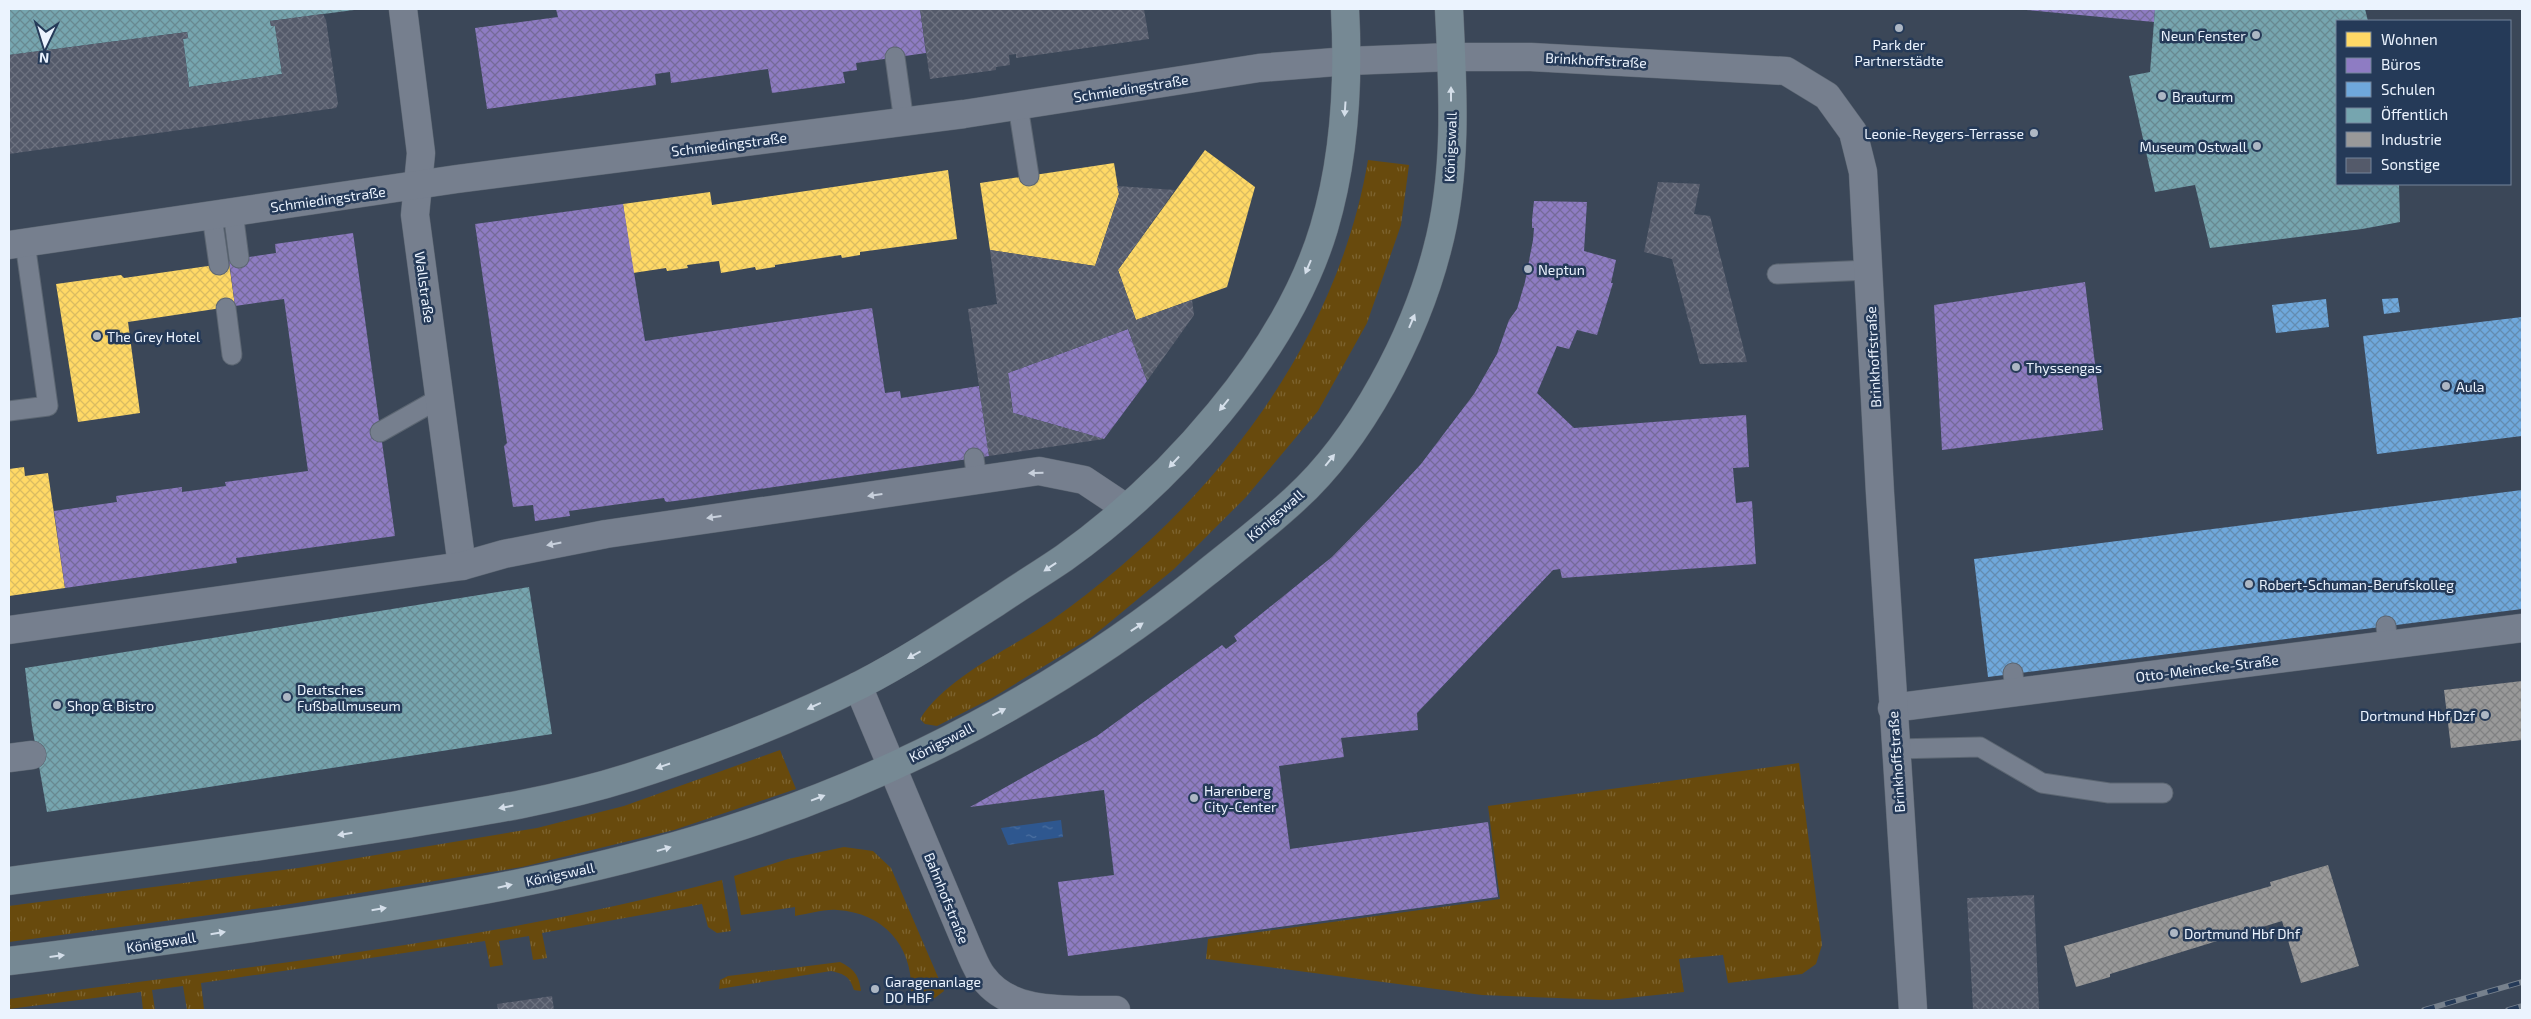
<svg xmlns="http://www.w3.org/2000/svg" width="2531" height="1019" font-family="'Exo 2',sans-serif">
<defs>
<pattern id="grass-tufts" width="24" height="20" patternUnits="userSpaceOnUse" patternTransform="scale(1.25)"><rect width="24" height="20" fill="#684a0d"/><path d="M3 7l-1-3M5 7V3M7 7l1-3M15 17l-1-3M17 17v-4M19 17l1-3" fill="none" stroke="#7e6531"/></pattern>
<pattern id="water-ripples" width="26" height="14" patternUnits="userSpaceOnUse" patternTransform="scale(1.25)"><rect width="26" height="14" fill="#2e578f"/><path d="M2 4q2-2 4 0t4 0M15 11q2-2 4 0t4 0" fill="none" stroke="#4c70a0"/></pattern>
<pattern id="homes-cross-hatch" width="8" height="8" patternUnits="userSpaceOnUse" patternTransform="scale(1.25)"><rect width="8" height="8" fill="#ffd966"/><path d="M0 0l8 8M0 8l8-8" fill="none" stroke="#dabc61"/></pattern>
<pattern id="offices-cross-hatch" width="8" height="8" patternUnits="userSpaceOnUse" patternTransform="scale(1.25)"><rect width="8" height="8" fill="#8e7cc3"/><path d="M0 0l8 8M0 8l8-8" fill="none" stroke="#756a99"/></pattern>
<pattern id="schools-cross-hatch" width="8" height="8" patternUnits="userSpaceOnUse" patternTransform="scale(1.25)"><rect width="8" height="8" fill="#6fa8dc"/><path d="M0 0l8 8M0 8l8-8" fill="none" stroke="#638cb1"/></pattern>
<pattern id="public-cross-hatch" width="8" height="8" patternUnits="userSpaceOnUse" patternTransform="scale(1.25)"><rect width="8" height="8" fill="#76a5af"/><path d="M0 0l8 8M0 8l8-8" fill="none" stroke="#688991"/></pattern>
<pattern id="industry-cross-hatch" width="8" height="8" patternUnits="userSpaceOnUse" patternTransform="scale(1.25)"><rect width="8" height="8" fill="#999"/><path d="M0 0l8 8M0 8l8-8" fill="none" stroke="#808182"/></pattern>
<pattern id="building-cross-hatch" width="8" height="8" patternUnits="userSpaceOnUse" patternTransform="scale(1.25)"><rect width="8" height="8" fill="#545a6a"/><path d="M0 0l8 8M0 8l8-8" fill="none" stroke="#6d7280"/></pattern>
</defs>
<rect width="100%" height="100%" fill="#3b4758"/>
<g fill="url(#grass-tufts)">
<path d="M1368,160L1409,165L1401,225L1367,323L1318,411L1246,497L1174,569L1092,637L992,698L937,726L925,724L920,719C946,677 1012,648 1052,620C1206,511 1336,350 1368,160Z"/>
<path d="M780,750L796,789L674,830L522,867L284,905L9,942V906L298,868L537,828L624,806Z"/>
<path d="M1799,763L1822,945L1816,964L1802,974L1728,983L1723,955L1679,959L1684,992L1609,1000L1482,995L1206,959L1208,939L1500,899L1488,806Z"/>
<path d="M844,847L873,851L891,868L944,991L931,1001L911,998C915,950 887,913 837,910C824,909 808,914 795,916V907L741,915L734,876L788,859Z"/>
<path d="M722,880L731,931L717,933L708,927L702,904L542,933L547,958L533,960L529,936L499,941L503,965L490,967L485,941L201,983L204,1009L187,1010L183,986L152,990L155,1010H143L141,992L9,1009V999C247,967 489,942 722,880Z"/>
<path d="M840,962C854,969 859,975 861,991L854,990C850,977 845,974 831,971L719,989L720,980L728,976Z"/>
</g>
<path fill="url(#water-ripples)" d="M1061,820L1063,837L1008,845L1001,828Z"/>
<g fill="url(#homes-cross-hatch)">
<path d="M1205,150L1255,187L1227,287L1136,320L1118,270Z"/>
<path d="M1114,163L1119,194L1095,266L990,250L980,183Z"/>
<path d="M948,170L957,239L860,252V255L842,258L841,255L775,265V267L756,270L755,267L721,273L719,261L687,265L688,268L667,271L666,268L633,273L623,204L710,192L712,205Z"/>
<path d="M229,263L235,306L128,322L140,413L78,422L56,284L121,275L124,278Z"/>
<path d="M24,467L25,476L48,473L65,588L9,596V469Z"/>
</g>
<g fill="url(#offices-cross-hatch)">
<path d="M556,9H920L926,53L856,63L857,70L843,72L845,83L772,93L768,69L671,83L670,72L655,74L656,85L487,109L475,28L558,17Z"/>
<path d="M2016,9H2155L2154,22Z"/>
<path d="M1534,201L1587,202L1584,251L1616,260L1611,283H1613L1597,335L1577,330L1569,349L1557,346L1537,393L1574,428L1746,415L1749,467L1733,468L1736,503L1752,501L1756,564L1562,578L1560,569L1553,570L1417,713L1418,730L1341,738L1344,757L1279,766L1290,849L1488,822L1498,897L1068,956L1058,882L1114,875L1104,790L970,807L1097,736L1222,645L1226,649L1237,641L1234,636L1332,557L1383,505L1421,464L1474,394L1497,354L1509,320L1517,309L1525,282L1533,240L1534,228H1532V220Z"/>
<path d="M623,204L645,341L872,308L885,393L900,391L901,398L979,386L989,456L690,499L667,502L665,501L664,498L569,511L570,516L535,521L533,505L513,507L504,446L507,443L475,224Z"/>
<path d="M353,233L395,536L236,558L237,563L65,588L54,511L117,502L116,496L182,487V492L226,486L225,482L308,471L284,299L235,306L229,260L276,253L275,244Z"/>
<path d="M2085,282L2103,430L1942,450L1934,305Z"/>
<path d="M1128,329L1147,381L1104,439L1013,413L1008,373Z"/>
</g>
<g fill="url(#schools-cross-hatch)">
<path d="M2398,298L2400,312L2384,314L2382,299Z"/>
<path d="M2326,299L2329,327L2276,333L2272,305Z"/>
<path d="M2522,317V436L2377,454L2363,336Z"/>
<path d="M2522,490V609L1988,677L1974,559Z"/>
</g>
<g fill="url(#public-cross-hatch)">
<path d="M9,9H354V10L270,21L271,26H275L282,74L189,87L183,39L188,38L187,32L9,55Z"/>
<path d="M2155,9H2365L2368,21H2337V184H2399L2400,222L2362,229L2210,248L2195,185L2155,192L2129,76L2150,72Z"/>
<path d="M529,587L552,734L47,812L32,726L25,668Z"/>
</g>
<g fill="url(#industry-cross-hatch)">
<path d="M2522,681V740L2451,748L2444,690Z"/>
<path d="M2328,865L2359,966L2301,983L2282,921L2110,974V977L2076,987L2064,946L2271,886L2270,882Z"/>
</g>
<g fill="url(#building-cross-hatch)">
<path d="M920,9H1144L1149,39L1016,58V54L1009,55L1010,65L996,67V70L930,79Z"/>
<path d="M323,14L326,20L338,104L336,108L9,154V55L187,32L188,38L183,39L189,87L282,74L275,26H271L270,21Z"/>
<path d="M1658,182L1700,184L1694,214L1710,216L1747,362L1700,364L1672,259L1644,252Z"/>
<path d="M1117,186L1175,190L1118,270L1136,320L1192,300L1194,315L1147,381L1128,329L1008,373L1013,413L1104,439L989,456L968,309L997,304L990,250L1095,266L1119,194Z"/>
<path d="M2034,895L2039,1010H1973L1967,898Z"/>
<path d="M552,996L554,1010H498L497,1004Z"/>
</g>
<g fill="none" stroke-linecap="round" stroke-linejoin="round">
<defs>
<g id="lane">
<path d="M895,57L904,122"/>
<path d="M1018,106L1029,176"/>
<path d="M233,212L239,258"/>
<path d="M212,216L219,265"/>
<path d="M1777,274L1869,270"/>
<path d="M226,308L232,355"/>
<path d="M9,411L48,406L25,243"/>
<path d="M380,432L440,398"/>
<path d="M974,458L977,480"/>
<path d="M2386,626L2388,645"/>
<path d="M2013,673L2015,692"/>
<path d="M1895,749L1980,747L2042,783L2109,793H2163"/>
</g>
<g id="street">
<path d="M403,9L421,153L415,215L462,566"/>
<path d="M9,245L457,179L964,114L1259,68L1348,61L1452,57"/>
<path d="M9,630L462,566L504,554L606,534L1039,471L1084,480L1126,508"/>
<path d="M858,686L969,950C973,959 977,970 983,977C1012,1017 1073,1009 1116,1010"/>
<path d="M1892,708L2522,628"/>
<path d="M9,758L32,755"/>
</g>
<path id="secondary" d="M1452,57H1531L1786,71L1827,96L1853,132L1863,172L1880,493L1913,1010"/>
<g id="primary">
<path d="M9,881C135,864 261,847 387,827C468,814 551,802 630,777C708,752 787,722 860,685C908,660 952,631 997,602C1019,587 1042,573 1064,558C1169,483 1286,355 1324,228C1345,157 1349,83 1345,9"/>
<path d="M9,961C108,949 207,935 306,920C446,898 586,875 722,832C897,777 1063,689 1206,573C1236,549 1267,525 1295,499C1361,439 1415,335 1437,250C1458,172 1453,88 1449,9"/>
</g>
</defs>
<use href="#lane" stroke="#5c6672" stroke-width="21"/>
<use href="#street" stroke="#5c6672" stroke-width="29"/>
<use href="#secondary" stroke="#5c6672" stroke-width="29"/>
<use href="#primary" stroke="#5c6672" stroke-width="29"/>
<use href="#lane" stroke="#767f8e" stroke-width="19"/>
<use href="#street" stroke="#767f8e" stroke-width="28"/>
<use href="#secondary" stroke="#767f8e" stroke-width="28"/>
<use href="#primary" stroke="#768994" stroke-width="28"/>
<defs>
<g id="rail">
<path d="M2424,1010L2522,982"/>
<path d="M2508,1010L2522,1006"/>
</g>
</defs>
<use href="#rail" stroke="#77818d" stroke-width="5.5"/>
<use href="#rail" stroke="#253a58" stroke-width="4" stroke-dasharray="11" stroke-linecap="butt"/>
</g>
<defs><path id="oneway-solid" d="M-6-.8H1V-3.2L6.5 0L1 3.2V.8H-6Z" transform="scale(1.25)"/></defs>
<g fill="#d4dee9">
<use href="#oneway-solid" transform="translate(1451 94) rotate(-90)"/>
<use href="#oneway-solid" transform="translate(1345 109) rotate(94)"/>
<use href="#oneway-solid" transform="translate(1308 267) rotate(113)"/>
<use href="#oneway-solid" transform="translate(1412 321) rotate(-67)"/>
<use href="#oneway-solid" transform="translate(1224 405) rotate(129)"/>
<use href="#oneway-solid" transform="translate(1330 460) rotate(-51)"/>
<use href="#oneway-solid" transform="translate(1174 462) rotate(133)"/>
<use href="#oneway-solid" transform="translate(1050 567) rotate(146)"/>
<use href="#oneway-solid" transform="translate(1137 627) rotate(-33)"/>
<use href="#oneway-solid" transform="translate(914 655) rotate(151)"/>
<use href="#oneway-solid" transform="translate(814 706) rotate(155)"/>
<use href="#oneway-solid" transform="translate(999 712) rotate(-27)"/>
<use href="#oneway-solid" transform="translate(663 766) rotate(161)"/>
<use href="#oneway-solid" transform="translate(818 798) rotate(-21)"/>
<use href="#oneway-solid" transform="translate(506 807) rotate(169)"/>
<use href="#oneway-solid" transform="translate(345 834) rotate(171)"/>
<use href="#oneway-solid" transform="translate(664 849) rotate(-16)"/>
<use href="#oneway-solid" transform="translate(505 886) rotate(-13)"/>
<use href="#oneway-solid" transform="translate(379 909) rotate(-9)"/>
<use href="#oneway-solid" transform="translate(218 933) rotate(-9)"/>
<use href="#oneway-solid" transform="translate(57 956) rotate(-7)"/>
</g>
<g fill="#c8d0dc">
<use href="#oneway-solid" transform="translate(1036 473) rotate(178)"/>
<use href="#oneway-solid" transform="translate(875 495) rotate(172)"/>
<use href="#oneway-solid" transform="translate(714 517) rotate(172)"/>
<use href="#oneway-solid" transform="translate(554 544) rotate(169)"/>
</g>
<g fill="#adb7c4" stroke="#253a58" stroke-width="2">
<circle cx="1899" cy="28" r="5"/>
<circle cx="2256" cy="35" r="5"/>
<circle cx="2162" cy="96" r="5"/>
<circle cx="2034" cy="133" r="5"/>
<circle cx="2257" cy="146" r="5"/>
<circle cx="1528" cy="269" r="5"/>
<circle cx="97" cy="336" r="5"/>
<circle cx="2016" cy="367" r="5"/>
<circle cx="2446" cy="386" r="5"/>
<circle cx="2249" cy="584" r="5"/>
<circle cx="287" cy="697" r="5"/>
<circle cx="57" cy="705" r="5"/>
<circle cx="2485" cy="715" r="5"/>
<circle cx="1194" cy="798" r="5"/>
<circle cx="2174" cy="933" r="5"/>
<circle cx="875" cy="989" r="5"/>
</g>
<g text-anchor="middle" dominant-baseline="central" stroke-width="5" stroke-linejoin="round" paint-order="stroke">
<g font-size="14" fill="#ebf3fe" stroke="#253a58" text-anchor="start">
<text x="2246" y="35" text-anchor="end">Neun Fenster</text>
<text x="1899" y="44" text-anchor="middle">Park der<tspan x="1899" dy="16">Partnerstädte</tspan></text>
<text x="2172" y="96">Brauturm</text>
<text x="2024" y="133" text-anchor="end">Leonie-Reygers-Terrasse</text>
<text x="2247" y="146" text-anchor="end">Museum Ostwall</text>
<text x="1538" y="269">Neptun</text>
<text x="107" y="336">The Grey Hotel</text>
<text x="2026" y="367">Thyssengas</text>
<text x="2456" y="386">Aula</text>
<text x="2259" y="584">Robert-Schuman-Berufskolleg</text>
<text x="297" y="689">Deutsches<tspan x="297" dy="16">Fußballmuseum</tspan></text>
<text x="67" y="705">Shop &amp; Bistro</text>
<text x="2475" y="715" text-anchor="end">Dortmund Hbf Dzf</text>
<text x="1204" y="790">Harenberg<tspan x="1204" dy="16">City-Center</tspan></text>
<text x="2184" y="933">Dortmund Hbf Dhf</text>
<text x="885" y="981">Garagenanlage<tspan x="885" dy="16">DO HBF</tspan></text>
</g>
<g font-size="14" fill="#ebf3fe" stroke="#253a58">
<text transform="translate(1596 60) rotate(3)">Brinkhoffstraße</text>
<text transform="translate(1131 88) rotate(-9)">Schmiedingstraße</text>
<text transform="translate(729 144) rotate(-7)">Schmiedingstraße</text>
<text transform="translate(1450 147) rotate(-88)">Königswall</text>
<text transform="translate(328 199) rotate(-8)">Schmiedingstraße</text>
<text transform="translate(425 287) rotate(82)">Wallstraße</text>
<text transform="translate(1873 357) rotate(-93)">Brinkhoffstraße</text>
<text transform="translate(1275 515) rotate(-41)">Königswall</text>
<text transform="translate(2207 668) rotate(-7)">Otto-Meinecke-Straße</text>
<text transform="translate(941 742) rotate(-27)">Königswall</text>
<text transform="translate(1896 762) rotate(-94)">Brinkhoffstraße</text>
<text transform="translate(560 874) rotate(-12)">Königswall</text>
<text transform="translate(947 898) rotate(68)">Bahnhofstraße</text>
<text transform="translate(161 942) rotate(-9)">Königswall</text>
</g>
</g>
<rect width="2531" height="1019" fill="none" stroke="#ebf3fe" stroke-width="20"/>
<rect x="2336" y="20" width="175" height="165" fill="#253a58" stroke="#74849a"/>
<rect x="2346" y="32" width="25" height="15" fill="#ffd966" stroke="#74849a"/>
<text x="2381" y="45" font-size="15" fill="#ebf3fe">Wohnen</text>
<rect x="2346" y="58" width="25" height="15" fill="#8e7cc3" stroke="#74849a"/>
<text x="2381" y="70" font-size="15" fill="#ebf3fe">Büros</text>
<rect x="2346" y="82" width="25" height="15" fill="#6fa8dc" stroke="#74849a"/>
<text x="2381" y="95" font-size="15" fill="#ebf3fe">Schulen</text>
<rect x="2346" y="108" width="25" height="15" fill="#76a5af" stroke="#74849a"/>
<text x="2381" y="120" font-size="15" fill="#ebf3fe">Öffentlich</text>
<rect x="2346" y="132" width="25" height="15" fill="#999999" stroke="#74849a"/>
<text x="2381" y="145" font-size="15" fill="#ebf3fe">Industrie</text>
<rect x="2346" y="158" width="25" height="15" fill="#545a6a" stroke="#74849a"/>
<text x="2381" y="170" font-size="15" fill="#ebf3fe">Sonstige</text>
<g transform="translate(45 45) rotate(184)" stroke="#253a58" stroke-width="4" paint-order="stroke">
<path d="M0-4L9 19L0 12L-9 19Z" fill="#ebf3fe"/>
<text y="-8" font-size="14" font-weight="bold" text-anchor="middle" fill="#ebf3fe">N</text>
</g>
</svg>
